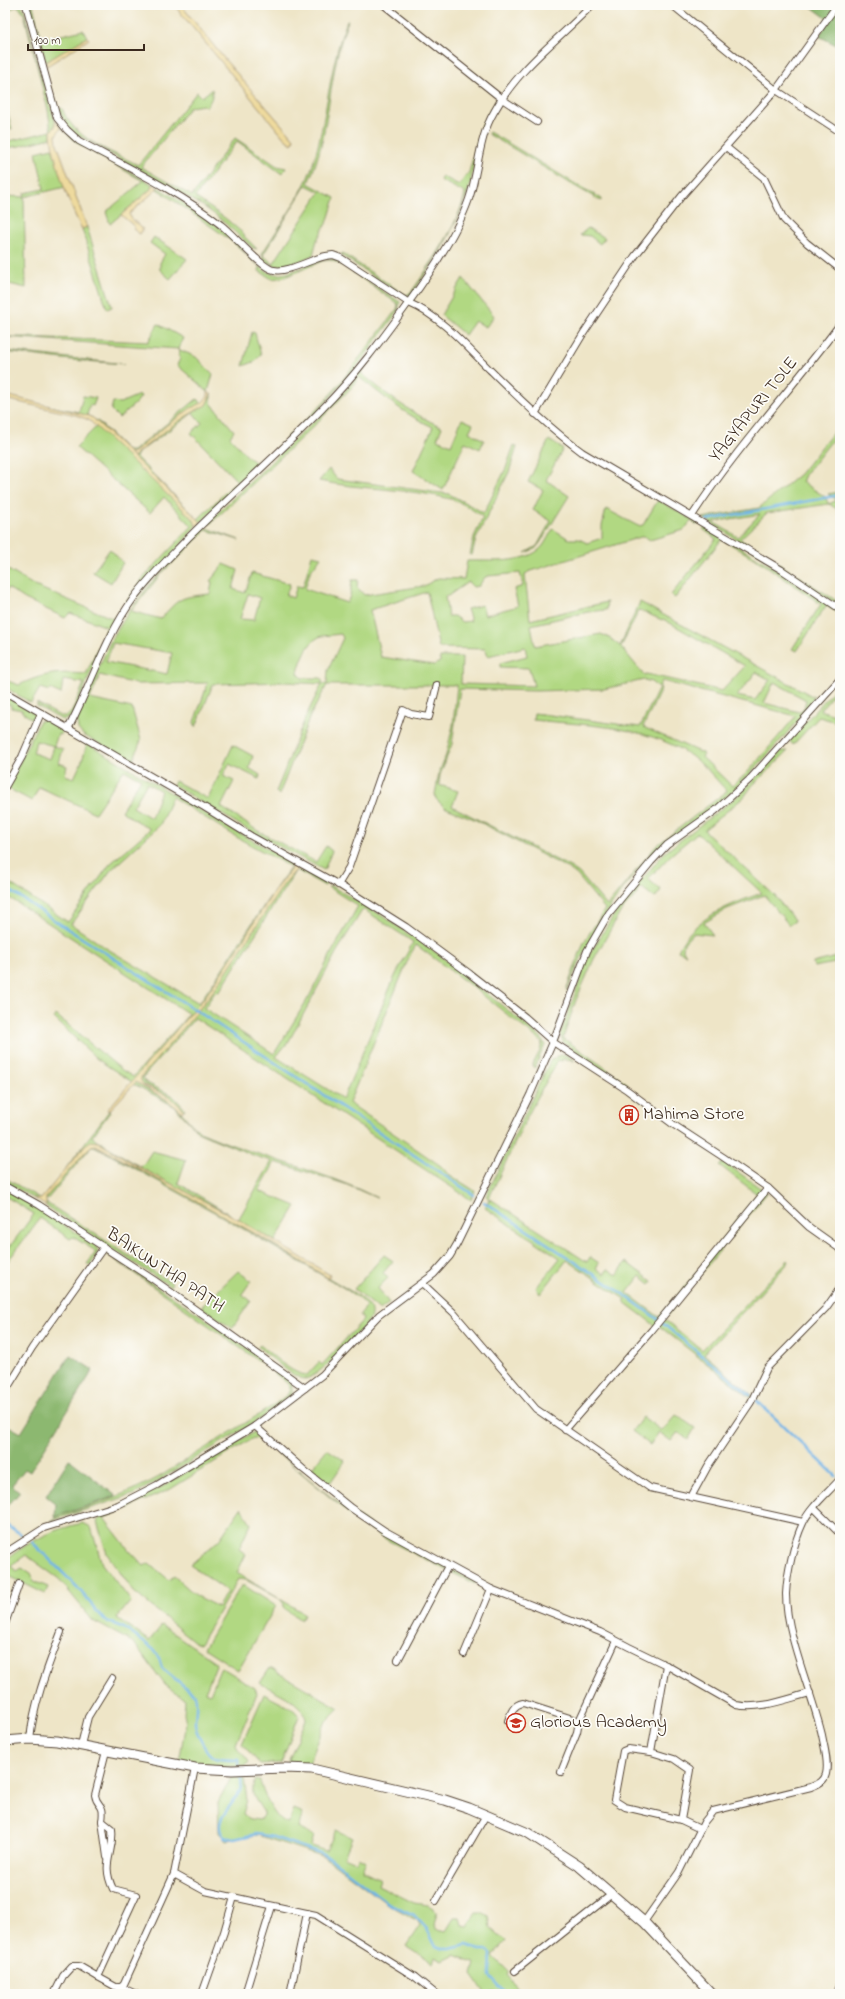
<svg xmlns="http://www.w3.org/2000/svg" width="845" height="1999" font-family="'Indie Flower',sans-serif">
<rect width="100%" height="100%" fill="#fdfcf7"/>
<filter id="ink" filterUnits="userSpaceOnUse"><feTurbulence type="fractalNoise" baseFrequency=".025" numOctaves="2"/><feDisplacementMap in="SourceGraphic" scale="8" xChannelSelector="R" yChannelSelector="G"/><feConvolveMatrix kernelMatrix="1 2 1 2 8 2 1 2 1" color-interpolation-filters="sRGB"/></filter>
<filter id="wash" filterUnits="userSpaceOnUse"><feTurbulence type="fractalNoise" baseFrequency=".012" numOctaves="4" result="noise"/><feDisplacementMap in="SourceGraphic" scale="16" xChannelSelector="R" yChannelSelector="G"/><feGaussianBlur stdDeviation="0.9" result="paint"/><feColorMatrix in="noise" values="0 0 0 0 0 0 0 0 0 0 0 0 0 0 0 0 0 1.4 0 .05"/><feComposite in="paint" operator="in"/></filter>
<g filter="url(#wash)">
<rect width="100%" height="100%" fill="#eee5c7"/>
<g fill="#b1d882" stroke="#768150" fill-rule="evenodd">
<path d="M10,5H21L24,10L39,69L56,124L51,131V138L20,146L5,148V142L51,131L48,110L24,14L18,6L5,11V7Z"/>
<path d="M29,5H33L41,40L83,30L87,37L46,62Z"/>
<path d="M347,21H348C327,72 332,133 308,183L335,198L328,220L317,240L313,255C296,262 281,273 264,260L262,254C279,225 301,199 312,167C328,119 328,67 347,21ZM306,185L320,192L273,264L263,255Z"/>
<path d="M212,89C213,97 211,101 206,107L204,105L190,107L141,167L192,196L235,138L277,166L286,168L282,174L237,141L195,197L225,218L245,235L244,236L257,249L253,248L217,216L203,206L76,134L65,124L59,109L62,108C73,139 111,151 138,165L197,92L202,97Z"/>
<path d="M498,97L499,99C492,112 485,124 480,138C474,157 473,178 466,197C454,232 432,265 411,295L403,296L341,255L342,253L402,293L407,295L412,291C430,265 459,224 465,193L440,180L442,176L459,185L469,172L482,125Z"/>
<path d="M6,106L12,129L5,128Z"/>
<path d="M61,128L96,153L152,184L151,189L110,224L106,212L143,181L80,145Z"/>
<path d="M489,132C527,153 563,178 602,199L601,201C562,180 526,155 488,134Z"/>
<path d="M52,148L65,187L24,197L26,288L5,283V196L24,197L25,193L44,189L36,152Z"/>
<path d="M157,187C184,203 212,218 234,241C244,250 261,272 273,274C293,277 313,257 334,259L400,302L398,311L356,368L317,412L287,440L285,439L316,410L337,387L397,309L398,304L344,266L331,260L322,261L285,277L272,279L259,271L260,267L232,241L157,189Z"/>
<path d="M87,227L112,307L107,309L82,229Z"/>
<path d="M588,228L605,238L600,244L590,236L580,235Z"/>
<path d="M154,237L187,259L170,279L160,270V263L165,254L150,243Z"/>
<path d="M463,278L494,316L486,327L475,321L465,335L441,315Z"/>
<path d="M158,324L183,338L178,349L196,357L213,374L208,392L177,365L180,359L178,349L5,337H27L148,342Z"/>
<path d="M252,332L255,333L261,355L254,362L243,366Z"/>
<path d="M381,343L382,345L361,373C387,395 410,413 442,427L437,439L451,445L462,419L473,424L469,432L484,440L480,449L465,442L443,490L413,471L433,427C405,415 383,396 359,377L352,387L316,424L209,525V521L328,408L348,387Z"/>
<path d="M5,352V351L125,364L71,360Z"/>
<path d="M211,394V403L234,431L230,437L247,456L259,465L201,522L93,418L86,415L48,406L79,412L83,396L96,398L93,406L90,405L87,415L99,422L128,451H133L197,399L202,403C175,414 156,438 132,453L135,457L136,454C158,436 180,417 206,405ZM193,413L202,423L191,433L237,481L198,519L136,457L139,452Z"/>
<path d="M139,395L141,396L137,402L119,418L111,410L113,402L120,403Z"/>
<path d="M840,424V430L805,475L802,482L824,496L829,504L837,500L828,494L840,492V500H838L840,502V511L829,504L767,513L740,539L840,603V606L703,518L759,508L800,474ZM760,514L738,537L713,522Z"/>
<path d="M97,426L194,520L196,526L116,621L97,656L76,709L70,718L62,720L37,706V703L60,716H67L72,711L84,683L63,680L61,694L50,689L49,691L40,688L31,703L5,687V680L19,685C44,673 58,672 86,674L107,627L70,613L65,618L25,599L8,588L5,594V568L35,586L114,619L143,578L192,526L164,497L150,513L76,447Z"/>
<path d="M549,440L563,449L546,480L569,496L540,543L535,549L525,553L537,546L551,521L533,510L543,490L528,482Z"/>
<path d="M514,445L517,447L509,472L476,539L472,555H470L474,537L483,517C474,511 462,502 451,499C408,488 362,490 319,481L329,469L337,479L449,494L484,513L506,468Z"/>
<path d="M658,500L698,523L697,525L691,521L684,530L650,540L644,536L528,572L525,575L530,620L607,602L606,610L588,612L531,625L535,646L601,634L611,639L620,646L640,602L814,697L811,701V706C783,737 757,769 726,797C707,814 685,826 665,843C621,882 588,937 567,991L566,990L584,942L605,909L577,875L569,869L474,819L444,807L436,799L435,794L439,773L446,755L453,725L457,685H327L310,716L279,795L276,792L306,716L322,684L284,682L213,684L196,727L194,722L208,683L136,684L100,675L90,699L132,708L141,740L133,761L83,735L78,729L77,719L110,642L130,610L152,582L202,529L207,528L239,540L206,530L160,575L131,611L161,619C179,597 181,597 210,594L212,582L210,581L224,564L238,570L233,589L245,593L252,573L290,584L286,595L293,598L297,586L303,587L312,555L321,557L310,572L305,589L347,603L350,596L352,580H358L357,587L364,595L424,586L438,578L464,579L467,561C489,560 525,565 542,547C546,542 549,535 553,529L569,539H579L587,543L602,538V526L606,509L638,526L643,525ZM520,573L523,586L514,589L518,606L485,615L482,605L467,609L471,621L462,622L454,616H448L445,596H448L468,582L473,587L479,586L484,578L488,576ZM427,592L439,648L485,649L488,656L525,647L527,656L500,663V667L529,668L534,686L461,684L462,657H440V662L434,665L381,657L370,610ZM248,594L260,598L254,620L240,619ZM639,610L662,620L663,619L745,666L722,691L646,674L644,675L621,647ZM341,634L343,638L328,670L327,684H323L321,678H302L298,673C301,660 308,640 322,636C328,635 335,635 341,634ZM113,643L172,653L167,674L106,662ZM756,672L770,680L755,700L737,696ZM644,680L651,682L659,688L640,727L534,713L533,720C589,726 654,724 700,763C710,771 718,782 727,791L656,846L607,906L579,873L570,867L452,806L458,791L439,785L440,775L452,744L460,689L536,691L604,689ZM662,681L796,716L746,774L732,786L702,757L704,754L643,727L661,689L659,687ZM774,682L806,700L804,708L799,712L764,703Z"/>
<path d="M705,527L768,564L840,612V614L827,606L825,607L797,651L792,649L821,604L765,565L722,539L675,598L671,595L716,539L703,529Z"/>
<path d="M110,549L123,563L111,583L93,572Z"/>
<path d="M840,683V686L820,710L840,717V723L819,717L793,745L789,740Z"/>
<path d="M5,696L33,712L36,716L24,748L5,784L33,720L22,712V710L11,708V705L5,703Z"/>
<path d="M42,720H46L62,730L61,735L58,734L54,746L63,749L59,763L67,766L65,775L74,778L82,761L87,743L235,831L281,856L292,864L291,869L276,888L236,951L205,997L132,1082L97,1059L54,1018L56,1015L122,1070L133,1077L189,1014L5,895V880L68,922L110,864L150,829L121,811L141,779L124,770L95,813L39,787L32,801L7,788L39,722ZM36,741L54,746L50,759L33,753ZM147,783L161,791L151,818L133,807ZM172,797L238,838L291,867C258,911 231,958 199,1003L106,948L71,924L111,870L160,825Z"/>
<path d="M233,745L253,756L249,768L260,775L259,779L229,764L223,776L234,781L221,807L258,831L316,862L326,846L332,851L324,870L250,831L173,785L175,781L208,799Z"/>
<path d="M781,751H788L752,786L744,797L704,830L774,895L795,921L789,925L764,895L727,909L704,923L713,935L693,933L684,943L683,950L686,954L678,951C691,919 731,904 762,893L697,833L671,855L648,879L661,890L655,898L641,887L638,893L621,911L594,959L576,1000L563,1038L628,1084L624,1085L564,1043L560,1035L588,957L619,907L664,853L739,795Z"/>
<path d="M298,869L323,881L326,884L325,886L296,870L219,992L216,991L204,1008L274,1054L310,995L333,950L358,906L328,887L331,886L376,912L438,954L541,1037L545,1045L535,1068L532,1066L540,1051L542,1042L470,985L416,945L410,955L349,1103L441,1166L447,1173L475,1191L471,1200L195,1018L143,1077L145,1082L173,1096L185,1109L184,1110L170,1097L142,1083L141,1079L144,1073L193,1017L217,986L284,884L296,870ZM363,909L413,942L394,978L343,1099L276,1057L289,1041L336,953Z"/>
<path d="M840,956V962L814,967L813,963Z"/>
<path d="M559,1055H567L574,1060V1061L569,1059L568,1060L564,1058L562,1061L558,1060L528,1115L489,1198L587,1262L590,1257L599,1263L596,1268L604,1274L608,1269L617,1275L626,1262L652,1281L650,1284L640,1276L627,1293L659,1317L698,1271L757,1194L719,1165L721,1163L727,1164L767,1193L664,1319L702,1350L788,1260L789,1262L704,1354L752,1395L751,1398L659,1326L657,1327L624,1302L626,1300L567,1260L540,1294L536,1288L560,1258L485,1208L489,1199L486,1196L550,1061Z"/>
<path d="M136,1082L176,1106L193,1126L200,1132C258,1158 321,1169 377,1198L345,1184L275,1162L259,1191L296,1206L275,1241L238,1220L272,1161L258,1157L199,1133L175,1107L138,1086L132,1084Z"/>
<path d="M109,1111L110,1112L92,1137L139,1166L143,1165L152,1151L186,1160L178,1183L231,1215L141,1168L98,1142L85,1145L63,1172Z"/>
<path d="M93,1145L188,1195L354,1293C363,1299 375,1306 370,1319C359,1331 318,1380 304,1379C291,1377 269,1355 258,1347L260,1345C271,1354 293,1375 307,1375L319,1362L322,1365L363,1320L360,1314L367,1306L360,1299L344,1288L221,1216L96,1147H91L45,1202L172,1283L170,1286L46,1206C45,1203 45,1201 46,1197L86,1151Z"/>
<path d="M5,1178L41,1199L33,1198L5,1182Z"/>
<path d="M5,1189L38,1208L96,1246L98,1252L90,1266L87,1264L95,1253L94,1250L73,1237L70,1239L40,1218L5,1265V1253L34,1214L5,1196Z"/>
<path d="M104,1252L212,1323L280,1372L292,1385V1394L258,1420L158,1481L134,1494L51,1521C59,1514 72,1513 82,1509C108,1500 135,1490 159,1477L271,1407L288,1394L290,1388L287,1383L263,1364Z"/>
<path d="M384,1255L393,1261L383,1273L388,1278L378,1288L389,1303L380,1310L354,1289Z"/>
<path d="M238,1271L251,1281L242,1294L251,1301L232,1328L201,1307Z"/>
<path d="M676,1415L695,1428L688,1440L678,1432L671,1441L659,1432L650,1445L632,1431L643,1417L662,1431Z"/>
<path d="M254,1432L257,1433C290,1463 324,1494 361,1519C397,1543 437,1562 476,1582L475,1584L387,1540L357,1520L261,1439L253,1438L169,1490L104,1518L128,1549L144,1566L149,1563L169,1580L174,1576L198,1597L218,1607L227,1591L190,1565L219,1540L241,1508L251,1523L239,1549L246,1554L237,1573L305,1614L301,1620L283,1608L284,1604L280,1599L246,1580L238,1579L200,1644L196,1643L134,1592L107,1554L97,1522L102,1515L160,1488Z"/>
<path d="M327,1449L345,1461L330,1483L311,1469Z"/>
<path d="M83,1523L91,1527L102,1564L131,1601L117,1618L149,1641L162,1625L215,1662L216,1665L205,1692L210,1694L221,1667L255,1688L257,1693L236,1744C237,1751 245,1755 249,1762L247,1765L222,1767L179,1762L186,1722L184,1714L185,1699L165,1685L134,1643L93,1621L59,1579L26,1555L10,1566L17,1571L22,1568L32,1575L33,1581L48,1587L45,1594L5,1574V1560C30,1541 53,1529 83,1523Z"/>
<path d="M241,1586H245L276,1606L238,1670L204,1648Z"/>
<path d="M270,1668L339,1708L326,1721L309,1764L288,1762L306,1720C303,1701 275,1692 260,1683Z"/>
<path d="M264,1694L294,1710L299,1716L281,1763L260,1764L242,1744Z"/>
<path d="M232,1776L244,1778L247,1800L243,1814L250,1819L260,1820L264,1813C256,1799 249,1796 255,1780H260C262,1792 275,1821 288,1824L294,1809L303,1813L298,1828L314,1836L311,1846L326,1851L336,1830L352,1838L344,1857L356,1862L358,1857L366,1861L362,1870L380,1879L378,1885L414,1903L428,1905L433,1908L437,1913L434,1925L436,1929L446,1931L454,1918H460L462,1925L468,1926L477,1912H482L488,1917L490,1927L506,1941L493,1956L509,1972L507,1975L523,1994H497L494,1990L486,1994L472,1975L475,1963L455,1955L443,1961L435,1957L433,1963L406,1946L420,1925L417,1920L386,1903L325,1857L257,1835L226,1840L219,1833L218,1803Z"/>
</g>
<g fill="#8cb870" stroke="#647147">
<path d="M809,5H840V47L819,36L829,20Z"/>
<path d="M70,1355L93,1370L30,1472L25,1469L12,1485L20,1492L5,1509V1424L21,1433Z"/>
<path d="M69,1459L116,1496L55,1517L56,1504L46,1496Z"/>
</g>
<g fill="#eeda9e" stroke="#94825e">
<path d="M174,5H181L227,62L294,139L292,144L285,139Z"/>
<path d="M87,37L89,39L47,66L46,62Z"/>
<path d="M55,120L61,128L56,135L57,144L87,227L82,229C70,208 51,155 51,131L55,127Z"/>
<path d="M152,184L157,187V189L129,214L132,219L143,229L140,234L133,229L135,227L121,215L151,189Z"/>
<path d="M208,392L211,394L206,405C180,418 159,436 136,454L134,457L130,453L134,452L167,425L191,408L202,403L208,396Z"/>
<path d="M5,395L86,415L93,418L201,522L196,526L194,520L89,420L76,415L5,399Z"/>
<path d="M291,863L300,869L296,870L284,884L217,986L193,1017L141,1077V1081L144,1085L170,1097L184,1110L182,1112L166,1099L136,1082L109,1111L107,1110L205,997L236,951L276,888L291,869Z"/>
<path d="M91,1141L98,1142L141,1168L238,1219L330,1275L328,1278L265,1239L96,1145L91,1146L86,1151L46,1197V1206L33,1198L41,1199L85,1145Z"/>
</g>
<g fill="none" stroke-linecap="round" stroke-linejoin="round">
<g stroke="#72b5e8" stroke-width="2.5">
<path d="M707,520L840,495"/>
<path d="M5,887L66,928L194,1009L474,1195"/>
<path d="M484,1202L619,1291L656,1318L750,1395"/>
<path d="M756,1400L836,1476"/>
<path d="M5,1524L21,1534"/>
<path d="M32,1542L78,1588L104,1620L124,1628L153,1649L158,1655L162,1668L195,1695C198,1704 195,1714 195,1723C196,1733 206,1754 215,1758C222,1760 231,1760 238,1760L239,1764"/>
<path d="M240,1775C241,1779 242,1783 241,1787C239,1802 209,1819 224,1837L234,1839L256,1834L273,1837L320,1853L330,1858L388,1903L414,1915L427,1929L436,1947L441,1949H450L467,1945L480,1950H487L491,1953L490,1976L507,1994"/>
</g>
</g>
</g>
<g filter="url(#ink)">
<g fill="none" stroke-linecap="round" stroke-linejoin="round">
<defs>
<g id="street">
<path d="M26,5L57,118L67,130L79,141C127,167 178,191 221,225C233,234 262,269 274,270C288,273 311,259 326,256L333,255L341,258L409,303C440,316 465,345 489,369C519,398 548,427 582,452L782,570L840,609"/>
<path d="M384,5L502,99L537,122"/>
<path d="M672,5L776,90L840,132"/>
<path d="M726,147L764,178L784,220L807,243L840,269"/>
<path d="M535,414L583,334L635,256L681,197L776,90L837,5"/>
<path d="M692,516C736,448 792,389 840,324"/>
<path d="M5,692L204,807L251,836L341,886L406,927L470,974L525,1017L553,1042L627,1090L674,1125L723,1157L768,1188L809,1227L840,1249"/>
<path d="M68,729C91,686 104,639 133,599C149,577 169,558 188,538C232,494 280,453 323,408C355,376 383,338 409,302C431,272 457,234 469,199C479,170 478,139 494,112C518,68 558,40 592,5"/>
<path d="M5,787L22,757L41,713"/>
<path d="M338,885L349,867L403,710L411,714L429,717L437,685"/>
<path d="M5,1186L39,1205L154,1280L305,1388"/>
<path d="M423,1284L453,1312L536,1409L650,1488L803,1522"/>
<path d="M5,1392L32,1348L104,1247"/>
<path d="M255,1426L304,1470L351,1508L385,1531L491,1589L600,1632L629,1647L666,1665L736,1705C760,1710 786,1699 810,1693"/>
<path d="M565,1430L652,1330L768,1188"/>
<path d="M691,1497L708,1466L751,1402L767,1368L826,1308L840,1288"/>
<path d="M814,1508L840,1534"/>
<path d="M5,1553L44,1528L118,1505L157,1485L255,1426L322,1375L379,1315L434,1274L450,1256L457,1244L530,1095L553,1042L587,951L609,913L651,862L667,845L715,811L750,779L840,679"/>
<path d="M5,1624L19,1584"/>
<path d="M464,1654L491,1589"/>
<path d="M398,1660L448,1566"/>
<path d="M666,1665L651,1752L674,1759L690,1770L681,1820L700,1829"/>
<path d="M508,1721C511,1712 513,1705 523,1703L579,1721L616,1641"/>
<path d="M30,1739C34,1701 48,1667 61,1632"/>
<path d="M81,1745L88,1717L112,1678"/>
<path d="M651,1752L628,1749L623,1751L614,1800L625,1807L681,1820"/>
<path d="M195,1768L174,1874L205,1891L316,1915L415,1977L436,1994"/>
<path d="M561,1772L577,1732L579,1721"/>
<path d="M102,1821L107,1857"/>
<path d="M436,1901L486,1815"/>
<path d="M644,1922L679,1872L704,1822L713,1811L811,1787C818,1784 824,1782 826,1774C829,1762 824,1746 822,1735C812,1692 786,1636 786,1594C787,1573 794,1542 803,1523C810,1507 828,1493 840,1479"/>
<path d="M515,1971L612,1894"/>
<path d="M98,1977L116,1987H121L124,1984L174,1874"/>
<path d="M121,1987L136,1994"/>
<path d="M54,1994L63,1976L72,1966H79L98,1977L136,1895L113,1889C100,1862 115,1853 112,1829L102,1821C105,1802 97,1808 95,1795L106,1751"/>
<path d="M202,1994L224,1932L234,1897"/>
<path d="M245,1994L272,1906"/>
<path d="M290,1994L307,1913"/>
<path d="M835,1994L840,1983"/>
</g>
<path id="secondary" d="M5,1741L30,1739L57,1741L195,1768L232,1770L285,1768L312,1769L445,1800L469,1808L528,1833L579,1866L644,1922L712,1994"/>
</defs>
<use href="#street" stroke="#564637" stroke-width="8"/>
<use href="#secondary" stroke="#564637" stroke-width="11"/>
<use href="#street" stroke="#fff" stroke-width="6"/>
<use href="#secondary" stroke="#fff" stroke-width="9"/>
</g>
</g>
<defs>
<symbol id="building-ring" viewBox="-11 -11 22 22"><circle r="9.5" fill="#fdfcf7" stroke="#c8321e" stroke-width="1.5"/><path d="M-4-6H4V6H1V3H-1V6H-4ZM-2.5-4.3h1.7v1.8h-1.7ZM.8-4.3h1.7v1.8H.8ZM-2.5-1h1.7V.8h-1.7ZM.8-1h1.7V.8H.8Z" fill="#c8321e"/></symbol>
<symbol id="school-ring" viewBox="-11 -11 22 22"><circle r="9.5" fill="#fdfcf7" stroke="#c8321e" stroke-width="1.5"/><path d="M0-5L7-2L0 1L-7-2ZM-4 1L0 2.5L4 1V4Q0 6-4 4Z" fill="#c8321e"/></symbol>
</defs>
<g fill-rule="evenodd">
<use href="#building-ring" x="618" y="1104" width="22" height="22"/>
<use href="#school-ring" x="505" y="1712" width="22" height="22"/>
</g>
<g text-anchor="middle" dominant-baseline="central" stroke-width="3.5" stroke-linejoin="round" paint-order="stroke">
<g font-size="18" fill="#3b2a1e" stroke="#fdfcf7">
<text transform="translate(754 410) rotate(-51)">YAGYAPURI TOLE</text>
<text transform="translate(165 1271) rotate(34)">BAIKUNTHA PATH</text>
</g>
<g font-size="18" fill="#3b2a1e" stroke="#fdfcf7" text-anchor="start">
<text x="643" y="1115">Mahima Store</text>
<text x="530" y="1723">Glorious Academy</text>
</g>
</g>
<rect width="845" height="1999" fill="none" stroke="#fdfcf7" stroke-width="20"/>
<path d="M28 44v6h116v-6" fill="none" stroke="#3b2a1e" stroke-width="2"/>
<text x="34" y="44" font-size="12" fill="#3b2a1e" stroke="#fdfcf7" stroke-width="3" paint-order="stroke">100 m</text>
</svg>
